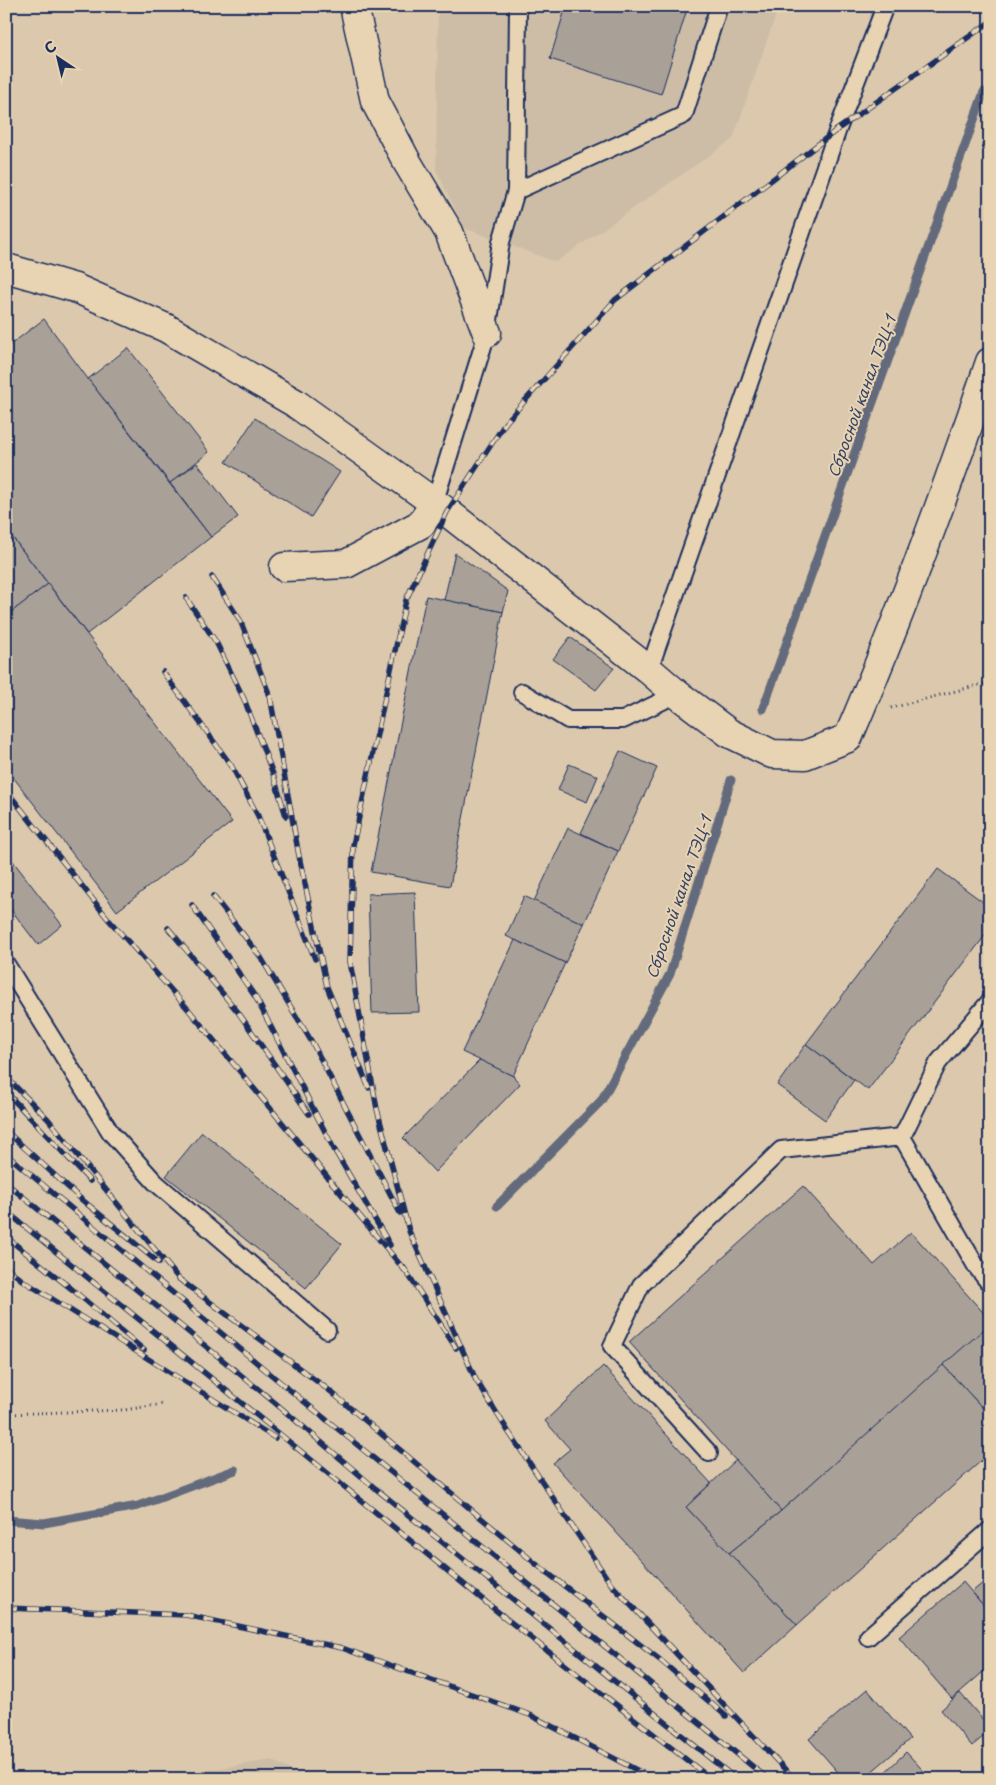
<svg xmlns="http://www.w3.org/2000/svg" width="996" height="1785" font-family="'Playpen Sans',sans-serif">
<rect width="100%" height="100%" fill="#dcc9ad"/>
<filter id="ink" filterUnits="userSpaceOnUse"><feTurbulence type="fractalNoise" baseFrequency=".02" numOctaves="2"/><feDisplacementMap in="SourceGraphic" scale="10" xChannelSelector="R" yChannelSelector="G"/><feConvolveMatrix kernelMatrix="1 2 1 2 8 2 1 2 1" color-interpolation-filters="sRGB"/></filter>
<g filter="url(#ink)">
<g fill="#cdbda7">
<path d="M438,6H779L733,139L556,262L464,228L436,170Z"/>
<path d="M272,1760L307,1779H151Z"/>
</g>
<g fill="none" stroke-linecap="round" stroke-linejoin="round">
<g stroke="#646a7c" stroke-width="9">
<path d="M763,709L984,92"/>
<path d="M497,1206L601,1101L670,974L731,780"/>
<path d="M6,1520L44,1523L138,1506L235,1470"/>
</g>
</g>
<g fill="#a9a098" stroke="#1b2f5e">
<path d="M566,6H688L661,94L550,59Z"/>
<path d="M44,319L88,379L211,537L87,634L6,529V348Z"/>
<path d="M128,348L209,452L170,483L88,379Z"/>
<path d="M255,418L340,472L311,517L226,462Z"/>
<path d="M197,463L238,517L211,537L170,483Z"/>
<path d="M6,529L48,584L6,616Z"/>
<path d="M455,553L508,591L503,612L444,600Z"/>
<path d="M48,584L232,822L117,911L6,768V616Z"/>
<path d="M426,596L503,612L450,886L371,872Z"/>
<path d="M570,637L614,668L596,690L553,659Z"/>
<path d="M620,751L657,768L618,851L581,833Z"/>
<path d="M569,764L598,776L587,802L558,790Z"/>
<path d="M568,828L618,851L584,924L534,901Z"/>
<path d="M6,852L62,925L38,945L6,903Z"/>
<path d="M938,869L990,907V929L868,1090L806,1044Z"/>
<path d="M415,892L419,1012L372,1013L368,894Z"/>
<path d="M524,896L584,924L565,963L506,936Z"/>
<path d="M515,940L565,963L513,1076L462,1052Z"/>
<path d="M806,1044L854,1080L825,1120L777,1085Z"/>
<path d="M480,1060L513,1076L520,1084L435,1172L403,1138Z"/>
<path d="M202,1132L342,1244L306,1288L166,1176Z"/>
<path d="M803,1186L874,1265L911,1232L990,1320V1324L781,1511L629,1342Z"/>
<path d="M990,1324V1416L943,1365Z"/>
<path d="M943,1365L990,1416V1453L797,1625L729,1553L781,1511Z"/>
<path d="M603,1366L711,1483L686,1507L797,1625L744,1673L553,1463L570,1449L545,1421Z"/>
<path d="M736,1460L781,1511L729,1553L686,1507Z"/>
<path d="M990,1577V1613L972,1592Z"/>
<path d="M963,1582L990,1613V1666L952,1699L899,1637Z"/>
<path d="M867,1689L910,1739L863,1779H844L809,1739Z"/>
<path d="M960,1693L990,1728V1731L972,1746L941,1710Z"/>
<path d="M906,1752L931,1779H878Z"/>
</g>
<g fill="none" stroke-linecap="round" stroke-linejoin="round">
<defs>
<g id="service">
<path d="M516,191L684,115L719,6"/>
<path d="M434,504L487,333L501,242L516,191L518,6"/>
<path d="M649,670L838,129L885,6"/>
<path d="M522,692L568,720H623L677,694"/>
<path d="M6,964L111,1133L155,1182L327,1330"/>
<path d="M990,1001L938,1063L902,1137L976,1266L990,1284"/>
<path d="M709,1453L612,1346L641,1285L781,1150L902,1137"/>
<path d="M868,1637L990,1530"/>
</g>
<g id="minor">
<path d="M354,6L375,101L407,162L449,232L487,333"/>
<path d="M284,567L346,564L421,524L434,504"/>
</g>
<path id="secondary" d="M6,268L75,288L166,328L295,403L447,512L649,670L677,694L729,733L772,754L805,755L848,738C901,615 947,489 990,362"/>
</defs>
<use href="#service" stroke="#1b2f5e" stroke-width="20"/>
<use href="#minor" stroke="#1b2f5e" stroke-width="31"/>
<use href="#secondary" stroke="#1b2f5e" stroke-width="31"/>
<g stroke="#1b2f5e" stroke-width="3" stroke-dasharray="1 4" stroke-linecap="butt">
<path d="M891,708L990,682"/>
<path d="M6,1414L124,1410L164,1404"/>
</g>
<use href="#service" stroke="#e8d3b2" stroke-width="16"/>
<use href="#minor" stroke="#e8d3b2" stroke-width="28"/>
<use href="#secondary" stroke="#e8d3b2" stroke-width="28"/>
<defs>
<g id="rail">
<path d="M212,577L240,620L270,696L299,856L327,987L369,1088"/>
<path d="M186,598L216,642L244,699L273,774L286,816"/>
<path d="M163,672L231,765L258,816L315,959"/>
<path d="M6,790L109,920L188,1009L407,1273"/>
<path d="M213,896L260,956L313,1044L400,1213"/>
<path d="M192,905L256,998L334,1149L390,1245"/>
<path d="M168,928L238,1012L309,1114"/>
<path d="M6,1077L48,1119L179,1279L330,1391L536,1564L660,1660L726,1716"/>
<path d="M6,1092L90,1181"/>
<path d="M6,1131L81,1199L159,1263"/>
<path d="M6,1154L280,1382L768,1779"/>
<path d="M6,1183L274,1402L375,1488L736,1779"/>
<path d="M6,1211L498,1612L711,1779"/>
<path d="M6,1237L73,1290L144,1350"/>
<path d="M6,1267L22,1280L275,1438"/>
<path d="M404,1268L456,1348"/>
<path d="M6,1608L186,1615L342,1648L530,1715L654,1779"/>
<path d="M794,1779L611,1584L508,1431L476,1380L409,1231L377,1109L350,962L353,845L406,600L447,512L506,422L615,300L838,129L990,22"/>
</g>
</defs>
<use href="#rail" stroke="#1b2f5e" stroke-width="5.5"/>
<use href="#rail" stroke="#e8d3b2" stroke-width="4" stroke-dasharray="11" stroke-linecap="butt"/>
</g>
</g>
<g text-anchor="middle" dominant-baseline="central" stroke-width="4" stroke-linejoin="round" paint-order="stroke">
<g font-size="15" font-style="italic" fill="#334368" stroke="#e8d3b2">
<text transform="translate(861 396) rotate(-70)">Сбросной канал ТЭЦ-1</text>
<text transform="translate(678 897) rotate(-71)">Сбросной канал ТЭЦ-1</text>
</g>
</g>
<rect width="996" height="1785" fill="none" stroke="#e8d3b2" stroke-width="25"/>
<rect x="12" y="12" width="971" height="1760" fill="none" stroke="#1b2f5e" stroke-width="2" filter="url(#ink)"/>
<g transform="translate(58 58) rotate(325)" stroke="#e8d3b2" stroke-width="4" paint-order="stroke">
<path d="M0-4L9 19L0 12L-9 19Z" fill="#1b2f5e"/>
<text y="-8" font-size="14" font-weight="bold" text-anchor="middle" fill="#1b2f5e">С</text>
</g>
</svg>
